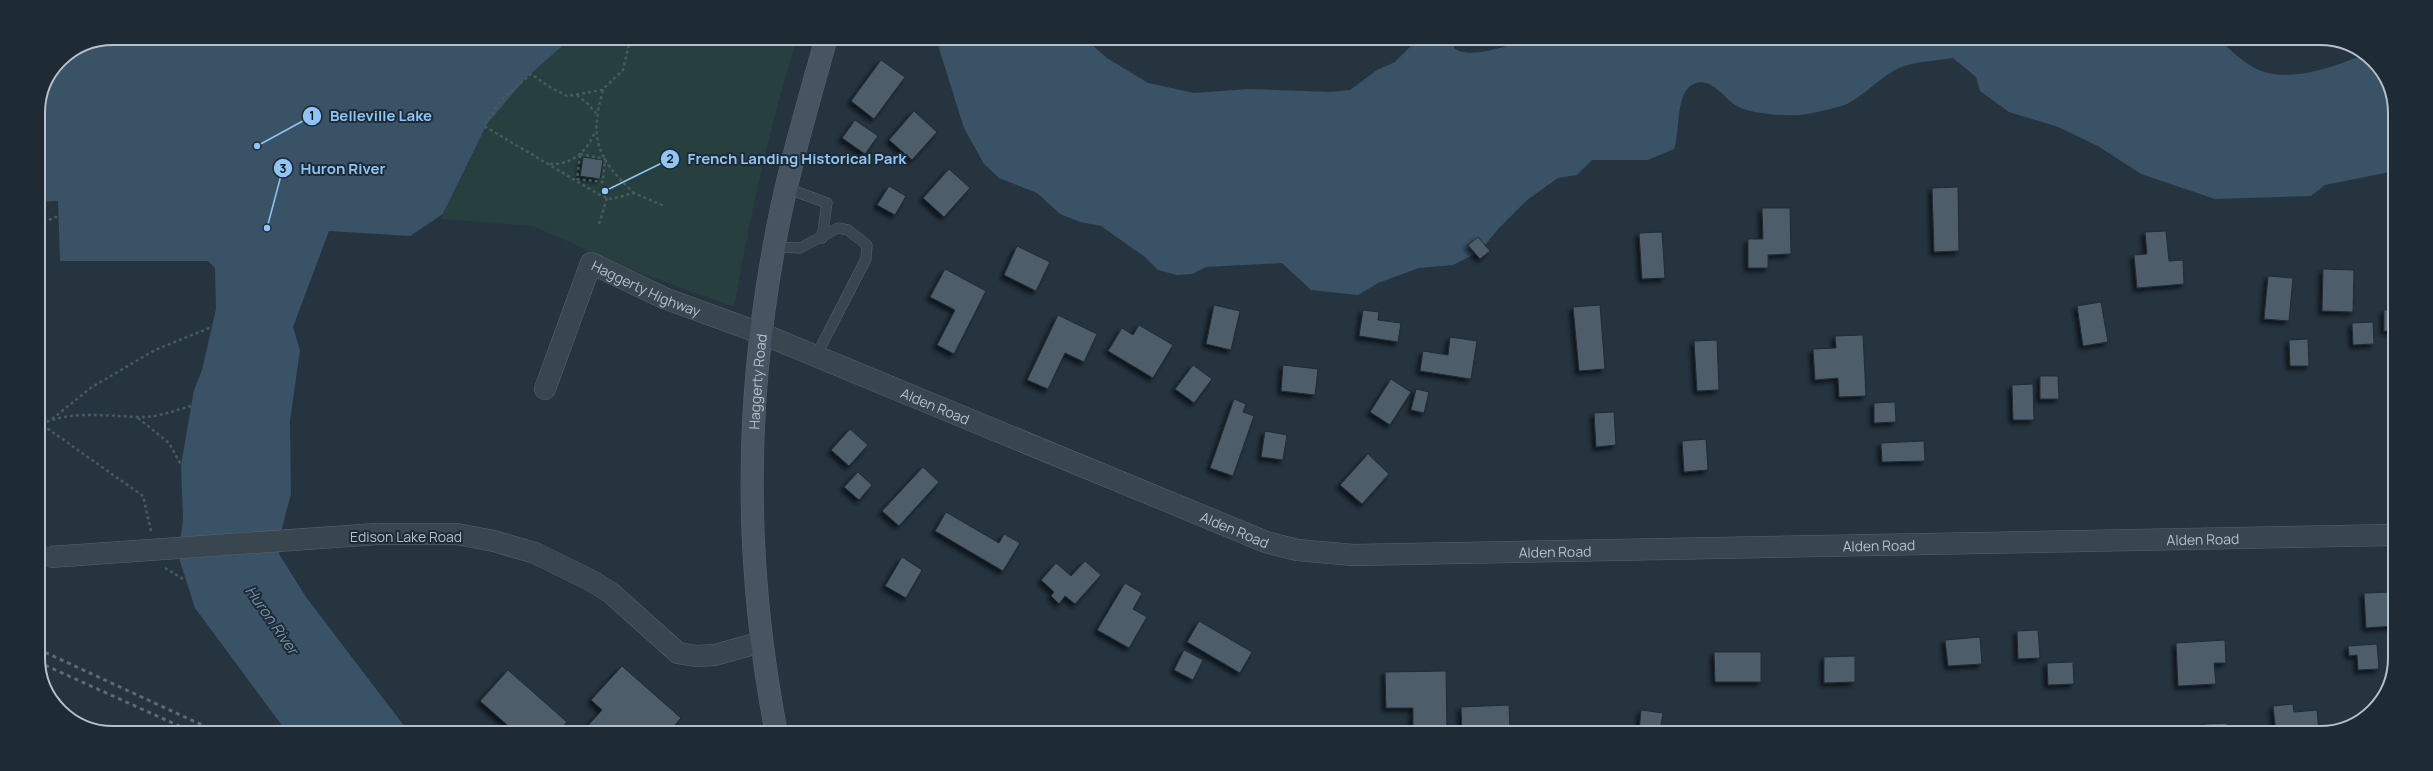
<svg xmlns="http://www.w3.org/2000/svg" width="2433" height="771" font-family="Manrope,sans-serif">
<defs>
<filter id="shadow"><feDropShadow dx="-3.5" dy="3.5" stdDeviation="2" flood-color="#0009"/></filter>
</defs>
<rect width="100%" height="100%" fill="#25343f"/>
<path fill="#27403f" d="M570,39H797C769,126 750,217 734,307L633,270L533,226L441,219L487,124L525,79Z"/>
<g fill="#395266">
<path d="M113,38L570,39L525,79L487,124L443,214L410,236L329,231L293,327L300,350L290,421L291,494L282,528L279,554L306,597L408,731H286L195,608L178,555L183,520L181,465L194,390L202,370L216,309L215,268L208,261H60L58,201L38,202V113L44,84L60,60L85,44Z"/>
<path d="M936,39H1085L1107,58L1148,83L1194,93L1249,89L1331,92L1350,90L1377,70L1395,62L1417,40H1454V48C1469,60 1507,46 1524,40H2220C2231,51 2245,64 2259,70C2289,83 2334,67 2363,55L2377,64L2395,108V171L2325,185L2311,196L2215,199L2141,174L2098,146L2058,127L2009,112L1980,91L1976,77L1953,58C1937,61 1915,61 1899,68C1880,77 1865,95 1847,104C1837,108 1810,114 1800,115C1784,116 1751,114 1737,106C1725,100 1713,78 1696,83C1674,90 1681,131 1674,149L1648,160H1592L1577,175L1558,178L1527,200L1500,227L1479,252L1453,265L1419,268L1378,283L1358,295L1311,290L1282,263L1206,267L1192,274L1177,275L1158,270L1145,257L1101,226L1080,222L1060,214L1037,193L999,178L984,164L964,128Z"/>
</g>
<g fill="#4e5d6a" stroke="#202c36" filter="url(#shadow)">
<path d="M881,60L905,77L874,119L851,101Z"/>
<path d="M914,111L937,132L912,160L889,140Z"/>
<path d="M855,120L878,136L865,154L842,138Z"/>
<path d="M583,157L603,160L600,179L580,176Z"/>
<path d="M949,169L970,188L944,217L923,198Z"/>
<path d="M889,186L906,196L895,215L877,205Z"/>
<path d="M1958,187L1959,251L1934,252L1932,188Z"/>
<path d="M1762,208H1790L1791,254L1768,255V268H1748V239H1763Z"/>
<path d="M2166,231L2169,261L2183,260L2184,284L2137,288L2134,255L2147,254L2145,232Z"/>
<path d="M1662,232L1665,278L1642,279L1639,233Z"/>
<path d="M1478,237L1490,251L1480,259L1468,245Z"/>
<path d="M1017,246L1050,262L1036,291L1004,275Z"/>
<path d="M945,269L986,291L954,354L937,345L955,310L930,297Z"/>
<path d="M2323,269L2354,270L2353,312L2322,311Z"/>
<path d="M2268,276L2293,278L2289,321L2264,319Z"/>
<path d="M2101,302L2108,342L2083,346L2077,306Z"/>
<path d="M1214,305L1240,311L1231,350L1206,344Z"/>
<path d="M1600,305L1605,369L1579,371L1573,307Z"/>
<path d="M1363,310L1379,312L1378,320L1401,323L1398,342L1359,336Z"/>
<rect x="2384" y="310" width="10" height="21"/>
<path d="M1058,315L1097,334L1084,362L1065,353L1048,389L1027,380Z"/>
<path d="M2373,322L2374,344L2353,345L2352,323Z"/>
<path d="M1139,325L1173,345L1153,378L1108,351L1122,328L1133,335Z"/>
<path d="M1863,335L1866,396L1839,397L1838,378L1815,380L1813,349L1836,348L1835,336Z"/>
<path d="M1450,337L1477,341L1471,379L1420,371L1423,351L1448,355Z"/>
<path d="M2308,339L2309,366H2290L2289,340Z"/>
<path d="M1717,340L1719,390L1697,391L1694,341Z"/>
<path d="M1193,365L1212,379L1194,403L1175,389Z"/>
<path d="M1283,365L1318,369L1315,395L1281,391Z"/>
<path d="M2040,376H2058L2059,399H2040Z"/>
<path d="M1391,379L1411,392L1390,425L1370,412Z"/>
<path d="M2033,384L2034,420H2013L2012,385Z"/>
<path d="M1416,389L1429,392L1424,413L1411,410Z"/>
<path d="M1234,399L1246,404L1243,412L1254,416L1233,476L1210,468Z"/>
<path d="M1895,402L1896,422L1874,423V403Z"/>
<path d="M1614,412L1616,445L1596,447L1594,413Z"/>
<path d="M850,429L868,445L849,466L831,450Z"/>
<path d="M1265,431L1287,435L1283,460L1261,457Z"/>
<path d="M1706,439L1708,470L1684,472L1682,441Z"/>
<path d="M1924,441L1925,461L1882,462L1881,443Z"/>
<path d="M1368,454L1389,474L1362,504L1340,485Z"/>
<path d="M923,467L939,482L899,526L882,511Z"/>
<path d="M858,472L872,485L859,500L844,487Z"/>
<path d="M946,512L999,543L1004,534L1020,543L1003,571L935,531Z"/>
<path d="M902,557L922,570L906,598L885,586Z"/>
<path d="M1085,561L1101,575L1075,604L1065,596L1059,604L1051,596L1054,592L1041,580L1056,563L1071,576Z"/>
<path d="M1125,583L1142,593L1133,609L1147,617L1129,648L1097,630Z"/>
<path d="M2393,592V626L2366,628L2364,593Z"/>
<path d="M1199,621L1252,652L1240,673L1187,642Z"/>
<path d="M2038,630L2040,658L2018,659L2017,631Z"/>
<path d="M1980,637L1982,664L1948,666L1945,640Z"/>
<path d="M2225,640L2226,663H2214L2216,684L2178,686L2176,643Z"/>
<path d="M2377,644L2379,669L2358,670L2357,655L2349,656L2348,646Z"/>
<path d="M1184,650L1203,660L1193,680L1174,670Z"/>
<path d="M1714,652H1761V682H1715Z"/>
<path d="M1855,656V682L1824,683V657Z"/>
<path d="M2073,662L2074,684L2048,685L2047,663Z"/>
<path d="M622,666L681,718L670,731H583L602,710L591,700Z"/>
<path d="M508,670L567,722L559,731H514L480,701Z"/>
<path d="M1446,671L1447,732H1413V708H1386L1385,672Z"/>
<path d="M2293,704L2294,712L2317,710L2319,733H2276L2273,706Z"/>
<path d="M1509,705L1510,729L1462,732L1461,707Z"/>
<path d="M1641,710L1663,713L1660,732H1639Z"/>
<path d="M2227,723L2228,733H2206L2205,724Z"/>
</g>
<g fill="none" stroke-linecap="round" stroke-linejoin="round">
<defs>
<g id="lane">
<path d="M786,188L827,203L822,238"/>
<path d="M774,247L800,248L838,228L848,230L867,245L866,259L816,356"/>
</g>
<g id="street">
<path id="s1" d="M545,389L591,263L664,298L760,333L1266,542L1297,550L1353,555L2393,535"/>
<path d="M377,534H457L494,541L535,553L592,581L611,593L678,653L696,656L715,655L761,642"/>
</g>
<g id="secondary">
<path id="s2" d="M776,731C745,568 744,411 774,247C786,177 807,108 826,39"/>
</g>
</defs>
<use href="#lane" stroke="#57636c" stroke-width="11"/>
<use href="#street" stroke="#57636c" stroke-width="22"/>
<use href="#secondary" stroke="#57636c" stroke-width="23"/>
<g stroke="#455c5b" stroke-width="2.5" stroke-dasharray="3 3" stroke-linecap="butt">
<path d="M630,39L623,70L602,90L567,96L548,86L531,74L501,100L484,126L600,195L611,199L634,193L664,206"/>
<path d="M603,90C589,140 597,158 634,193"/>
<path d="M577,95L588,104L596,113"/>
<path d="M580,154L605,159L603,182L577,179Z"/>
<path d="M550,164C572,165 588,151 595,131"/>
<path d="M599,224L607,198"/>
<path d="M38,225L55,217H60"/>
<path d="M138,418L169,443L181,465"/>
<path d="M52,419L92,387L155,350L212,327"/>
<path d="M41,424C74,410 104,416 138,417C157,418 173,411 191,406"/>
<path d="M38,427L41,424L143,496L151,531"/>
<path d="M165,568L185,580"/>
</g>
<use href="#lane" stroke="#39454f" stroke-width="10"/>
<use href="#street" stroke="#39454f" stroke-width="21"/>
<use href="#secondary" stroke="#475562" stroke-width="22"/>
<g stroke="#5b6a75" stroke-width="3" stroke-dasharray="4 4" stroke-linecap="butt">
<path d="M38,649L215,731"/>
<path d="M38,662L188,730"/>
</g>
<defs>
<path id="street-bridge" d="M50,557L377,534"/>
</defs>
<use href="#street-bridge" stroke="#57636c" stroke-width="22" stroke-linecap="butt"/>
<use href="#street-bridge" stroke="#39454f" stroke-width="21"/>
</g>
<g text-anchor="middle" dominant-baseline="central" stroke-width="4" stroke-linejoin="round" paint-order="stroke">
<g font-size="14" fill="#b5c0c9" stroke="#1e2a34">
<text stroke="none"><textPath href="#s1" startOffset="195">Haggerty Highway</textPath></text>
<text stroke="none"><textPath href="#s2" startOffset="351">Haggerty Road</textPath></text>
<text stroke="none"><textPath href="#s1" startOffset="507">Alden Road</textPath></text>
<text stroke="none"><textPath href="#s1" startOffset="831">Alden Road</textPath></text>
<text x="406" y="536">Edison Lake Road</text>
<text stroke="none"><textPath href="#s1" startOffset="1803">Alden Road</textPath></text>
<text stroke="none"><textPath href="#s1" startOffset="1479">Alden Road</textPath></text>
<text stroke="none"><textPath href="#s1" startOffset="1155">Alden Road</textPath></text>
</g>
<g font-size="15" font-style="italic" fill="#7695ac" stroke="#1e2a34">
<text transform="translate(272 620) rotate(55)">Huron River</text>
</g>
</g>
<path d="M0 0H2433V771H0ZM113 45H2320A68 68 0 0 1 2388 113V658A68 68 0 0 1 2320 726H113A68 68 0 0 1 45 658V113A68 68 0 0 1 113 45Z" fill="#1e2a34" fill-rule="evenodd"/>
<path fill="none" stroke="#b5c0c9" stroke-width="2" d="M113 45H2320A68 68 0 0 1 2388 113V658A68 68 0 0 1 2320 726H113A68 68 0 0 1 45 658V113A68 68 0 0 1 113 45Z"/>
<path fill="none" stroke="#8ec5f6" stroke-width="1.5" d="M257 146L312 116M605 191L670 159M267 228L283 168"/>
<g fill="#8ec5f6" stroke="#1e2a34" stroke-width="1.5">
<circle cx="257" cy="146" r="4"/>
<circle cx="605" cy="191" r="4"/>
<circle cx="267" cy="228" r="4"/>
<circle cx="312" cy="116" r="10"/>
<circle cx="670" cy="159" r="10"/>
<circle cx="283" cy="168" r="10"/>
</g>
<g font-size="12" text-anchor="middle" font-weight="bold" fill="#111">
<text x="312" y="120">1</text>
<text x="670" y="163">2</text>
<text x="283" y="173">3</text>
</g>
<g font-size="15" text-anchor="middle" font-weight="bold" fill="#8ec5f6" stroke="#1e2a34" stroke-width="4" stroke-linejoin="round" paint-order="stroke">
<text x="381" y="121">Belleville Lake</text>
<text x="797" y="164">French Landing Historical Park</text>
<text x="343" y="174">Huron River</text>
</g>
</svg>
